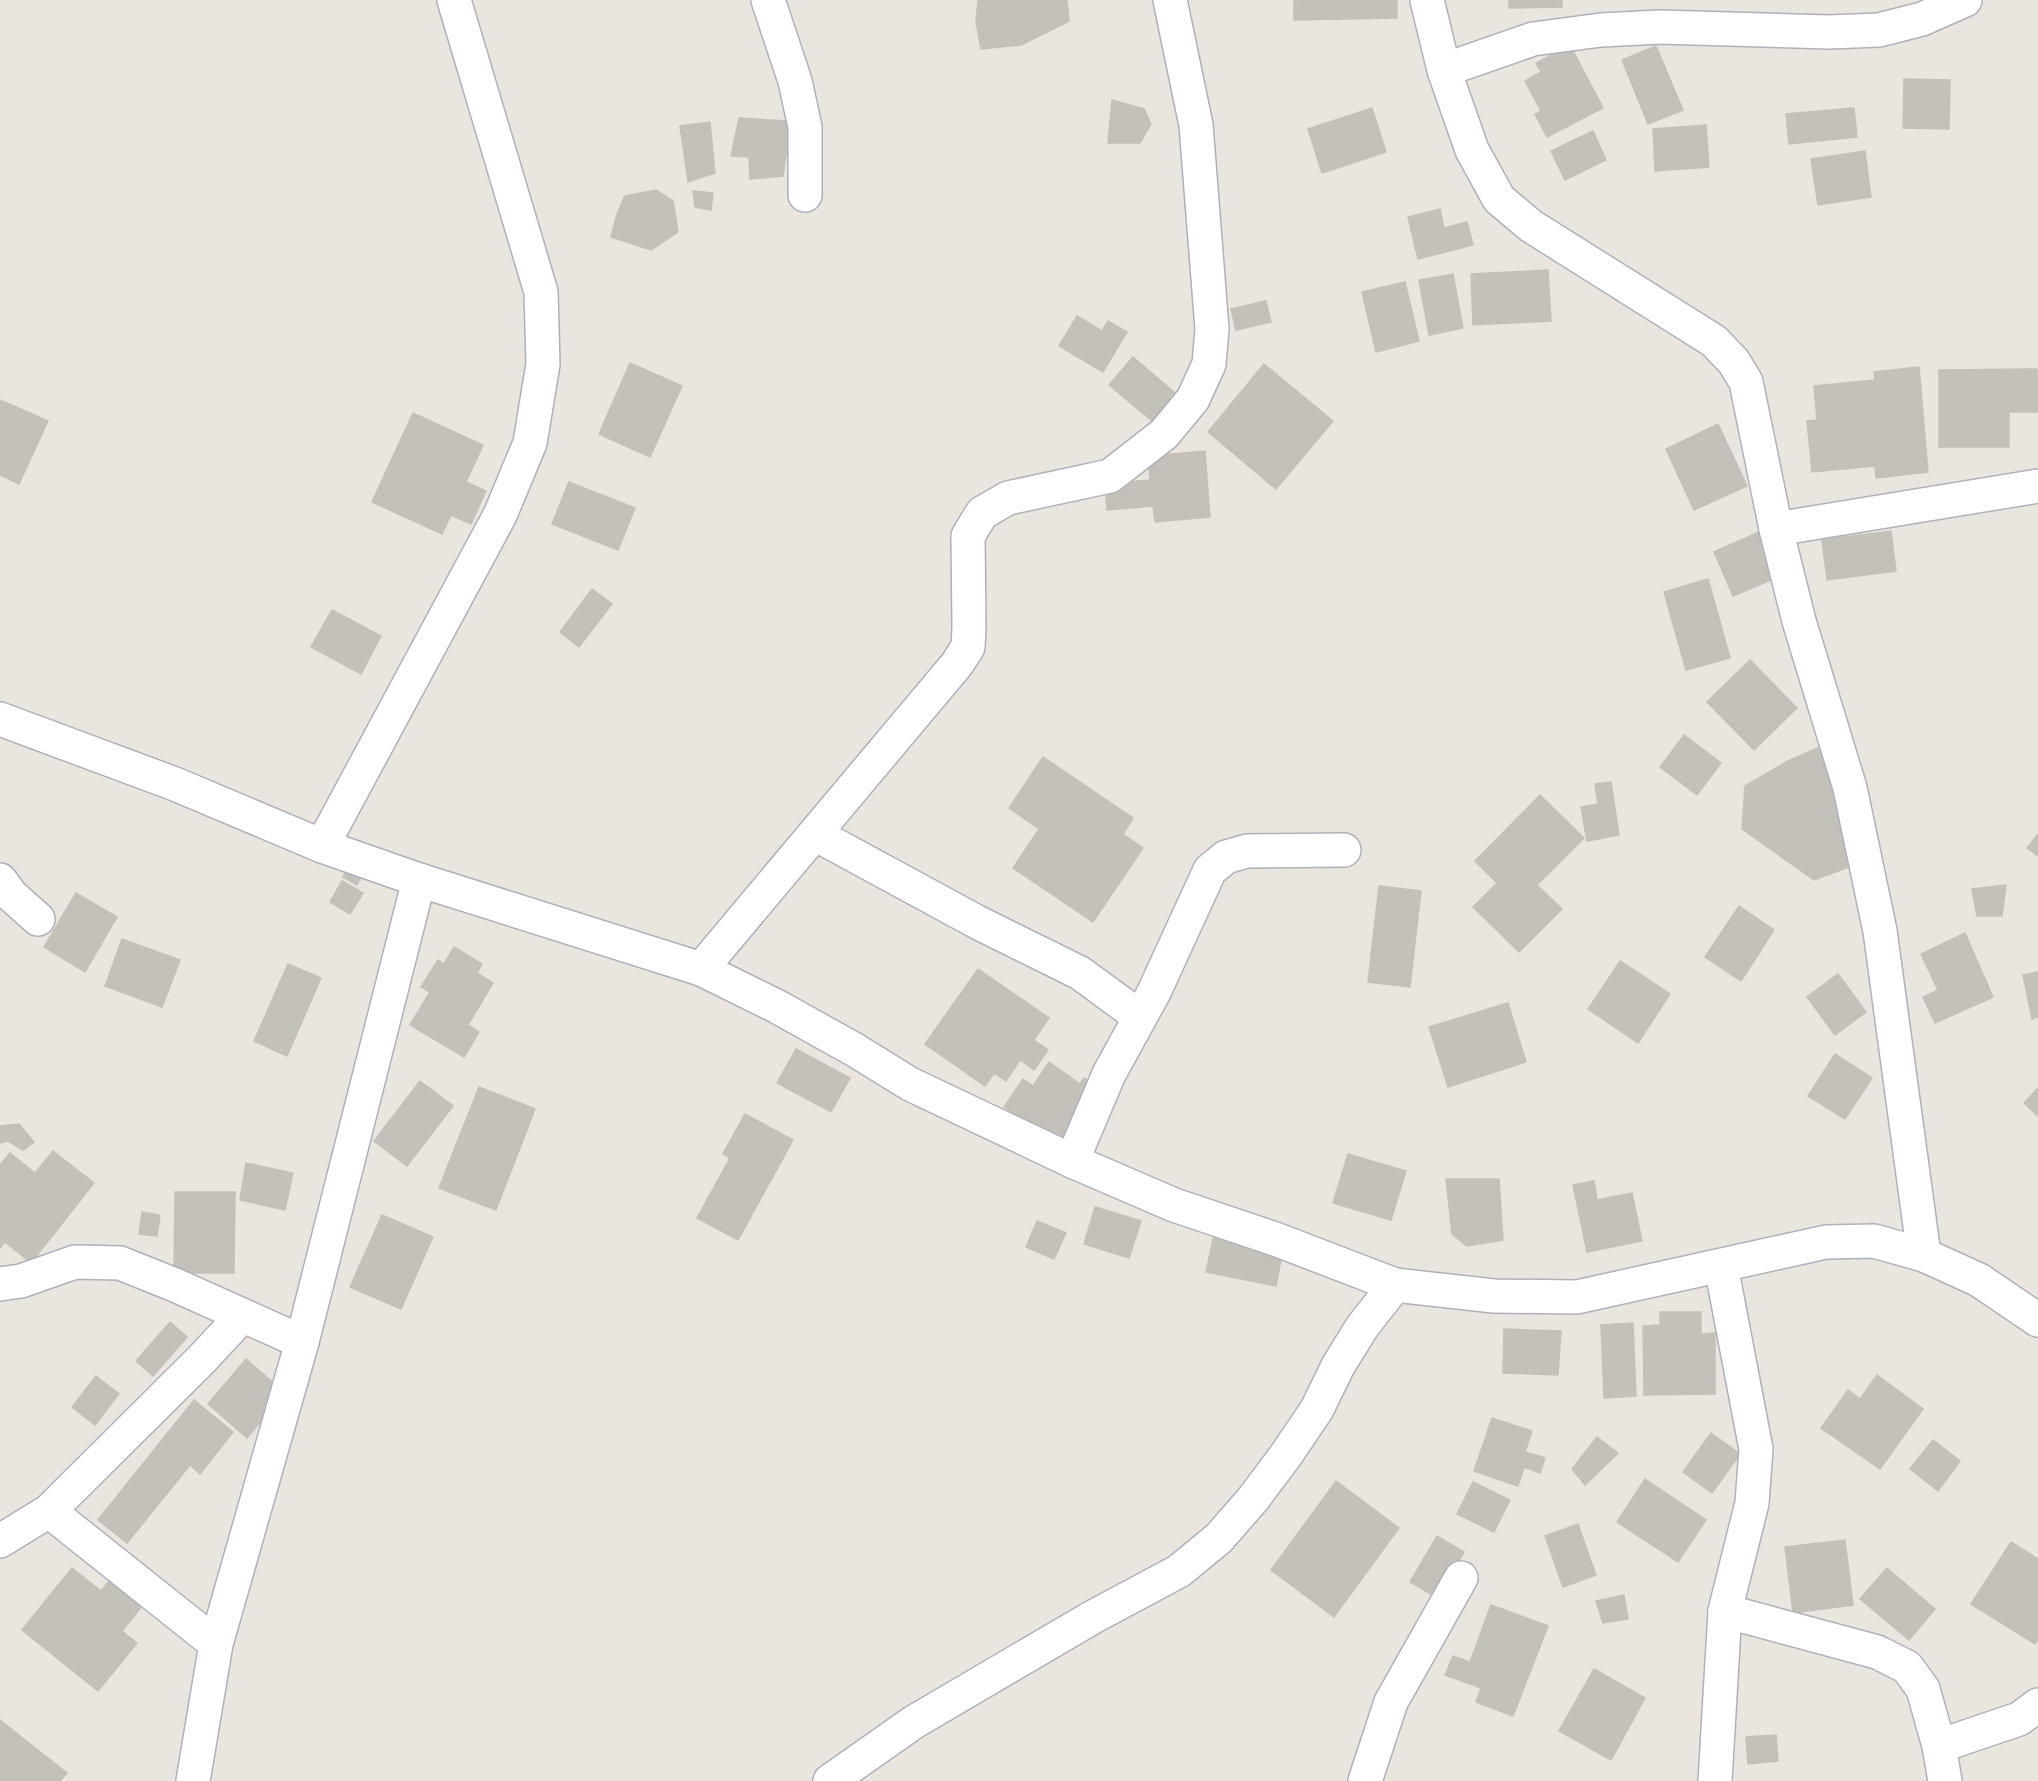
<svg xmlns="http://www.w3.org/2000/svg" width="2038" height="1781" font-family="Ubuntu,sans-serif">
<rect width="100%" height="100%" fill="#ebe5df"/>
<g fill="#c4c0ba" stroke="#c6c1b8" stroke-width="1.5">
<path d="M978,0H1067L1069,21L1021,45L981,49L976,22Z"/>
<path d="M1341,0H1397V18L1294,20V1Z"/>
<path d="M1509,0H1562V7L1509,8Z"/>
<path d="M1570,45L1603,108L1547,137L1535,114L1541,111L1525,81L1541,72L1536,63Z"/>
<path d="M1656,46L1683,110L1648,124L1622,60Z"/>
<path d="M1904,79L1950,80L1949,129L1903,128Z"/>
<path d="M1112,100L1144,109L1151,124L1140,143H1108Z"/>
<path d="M1372,108L1386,152L1322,173L1308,129Z"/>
<path d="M1854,108L1857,137L1789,144L1786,114Z"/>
<path d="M739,118L787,121V148L783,176L750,179L749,157L731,156Z"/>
<path d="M710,122L715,173L688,182L680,126Z"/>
<path d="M1706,125L1709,167L1655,171L1653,129Z"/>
<path d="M1593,131L1606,160L1565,180L1551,151Z"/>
<path d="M1865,151L1871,197L1818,205L1811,159Z"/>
<path d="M656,190L673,201L678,232L651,250L611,237L617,214L625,196Z"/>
<path d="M693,191L713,193L711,210L695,207Z"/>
<path d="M1440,209L1444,228L1467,222L1473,245L1418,259L1408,217Z"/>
<path d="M1548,270L1551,321L1473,325L1471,274Z"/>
<path d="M1453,274L1463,328L1429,335L1419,280Z"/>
<path d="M1405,282L1419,341L1376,352L1362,292Z"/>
<path d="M1266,301L1271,322L1236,330L1231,309Z"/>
<path d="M1077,316L1102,331L1108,321L1127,332L1103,372L1059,346Z"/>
<path d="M1133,357L1180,397L1157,425L1109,385Z"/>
<path d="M630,363L682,386L650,457L599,434Z"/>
<path d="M1264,364L1333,421L1276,489L1208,432Z"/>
<path d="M1919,367L1928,472L1876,478L1875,466L1812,472L1807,421L1817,420L1814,386L1875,380L1874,372Z"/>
<path d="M2037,369L2038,412H2009V447H1939V370Z"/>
<path d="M0,400L48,421L19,484L0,475Z"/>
<path d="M413,413L483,445L466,482L486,491L471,524L451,515L442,534L372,502Z"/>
<path d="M1718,424L1747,486L1694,510L1666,449Z"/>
<path d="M1205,451L1210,517L1155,522L1153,506L1107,510L1105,484L1150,480L1148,456Z"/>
<path d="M569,482L635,508L618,550L552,524Z"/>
<path d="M1891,531L1896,571L1827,580L1822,540Z"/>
<path d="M1759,532L1778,577L1733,596L1714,552Z"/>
<path d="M1708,579L1730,658L1686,670L1664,592Z"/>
<path d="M592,589L612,604L579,647L560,632Z"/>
<path d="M332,610L381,636L361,674L311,647Z"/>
<path d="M1750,660L1797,708L1754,750L1707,702Z"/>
<path d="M1684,735L1721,763L1697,795L1660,767Z"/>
<path d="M1822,746L1846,814L1852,866L1814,880L1742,829L1745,786L1788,761Z"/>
<path d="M1043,757L1133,818L1123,834L1143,848L1093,922L1013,868L1039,829L1009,808Z"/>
<path d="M1611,782L1619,835L1587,841L1581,807L1598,804L1595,784Z"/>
<path d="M1540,795L1584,838L1537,885L1562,909L1519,952L1473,907L1497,883L1475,861Z"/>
<path d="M2038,834V856L2027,848Z"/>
<path d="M350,864L364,871L357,885L343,877Z"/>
<path d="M342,881L363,893L350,914L330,902Z"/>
<path d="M2006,885L2002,916H1977L1972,889Z"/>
<path d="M1379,886L1421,891L1410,987L1368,982Z"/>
<path d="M76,893L117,917L85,972L44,947Z"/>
<path d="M1739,906L1774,930L1741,981L1705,957Z"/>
<path d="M1965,933L1993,997L1935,1023L1923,997L1938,990L1921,954Z"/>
<path d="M122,939L180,960L162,1007L105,986Z"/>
<path d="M454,947L482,964L477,973L493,983L468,1025L479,1032L464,1057L410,1025L430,992L421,987L438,960L444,964Z"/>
<path d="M1620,961L1670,994L1638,1043L1588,1009Z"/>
<path d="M288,964L321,978L287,1056L254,1041Z"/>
<path d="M978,969L1049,1018L1034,1040L1048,1050L1034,1070L1020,1060L1006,1081L994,1073L985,1086L925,1044Z"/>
<path d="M2038,972V1017L2032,1019L2023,975Z"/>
<path d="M1838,974L1866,1012L1835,1035L1807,997Z"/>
<path d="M1508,1003L1526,1062L1448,1087L1429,1027Z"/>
<path d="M796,1049L850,1078L831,1112L777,1083Z"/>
<path d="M1835,1054L1872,1078L1845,1119L1808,1096Z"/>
<path d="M1049,1062L1080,1084L1084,1078L1098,1087L1060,1144L1004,1107L1023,1079L1033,1086Z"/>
<path d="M420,1081L453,1106L407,1166L374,1141Z"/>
<path d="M479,1087L535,1109L496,1210L439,1188Z"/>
<path d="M2038,1088V1116L2024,1103Z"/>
<path d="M745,1114L793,1140L738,1240L697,1218L730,1158L723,1154Z"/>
<path d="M19,1124L34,1142L23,1150L8,1141L0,1143V1126Z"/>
<path d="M53,1151L94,1183L31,1263L5,1242L0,1248V1165L10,1153L35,1173Z"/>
<path d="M1348,1154L1406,1171L1391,1220L1333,1203Z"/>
<path d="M246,1163L293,1173L285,1210L240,1200Z"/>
<path d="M1446,1179H1499L1503,1240L1467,1246L1452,1234Z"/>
<path d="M1594,1181L1597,1200L1632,1193L1642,1241L1587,1252L1573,1185Z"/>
<path d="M175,1192H235L234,1273H174Z"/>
<path d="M1095,1207L1141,1221L1129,1258L1084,1244Z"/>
<path d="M142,1212L160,1215L157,1236L139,1234Z"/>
<path d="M382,1215L433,1237L401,1309L350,1287Z"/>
<path d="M1037,1221L1066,1233L1054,1259L1026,1247Z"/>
<path d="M1214,1235L1283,1249L1276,1286L1206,1272Z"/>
<path d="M1660,1312H1701V1334L1715,1333V1394L1644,1395L1643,1326L1660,1325Z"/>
<path d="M170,1322L187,1337L153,1376L136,1361Z"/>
<path d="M1633,1323L1636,1396L1604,1398L1601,1325Z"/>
<path d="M1504,1329L1561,1331L1558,1375L1503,1373Z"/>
<path d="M246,1359L285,1393L247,1438L208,1404Z"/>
<path d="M1877,1375L1923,1409L1880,1469L1821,1428L1848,1390L1860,1399Z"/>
<path d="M96,1376L119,1394L95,1425L72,1407Z"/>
<path d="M194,1400L233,1432L200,1474L190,1465L127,1543L98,1520Z"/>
<path d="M1492,1418L1532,1431L1525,1452L1545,1458L1540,1473L1524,1467L1518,1486L1474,1471Z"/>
<path d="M1711,1433L1740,1454L1712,1493L1683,1472Z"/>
<path d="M1597,1437L1618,1453L1585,1485L1572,1469Z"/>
<path d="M1933,1440L1960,1461L1938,1491L1910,1469Z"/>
<path d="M1645,1479L1706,1520L1678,1562L1617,1522Z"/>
<path d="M1336,1481L1399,1528L1334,1617L1271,1570Z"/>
<path d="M1473,1482L1510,1500L1494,1532L1457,1514Z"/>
<path d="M1578,1524L1596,1575L1563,1587L1545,1536Z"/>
<path d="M1437,1536L1464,1552L1438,1598L1410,1582Z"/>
<path d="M1845,1540L1853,1605L1793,1613L1785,1547Z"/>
<path d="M2011,1542L2038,1559V1639L2035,1644L1971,1604Z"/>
<path d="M72,1568L101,1591L110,1580L142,1606L122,1631L137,1643L98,1691L22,1630Z"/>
<path d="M1887,1568L1935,1609L1909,1640L1860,1599Z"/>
<path d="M1624,1595L1628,1619L1603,1623L1596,1601Z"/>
<path d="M1491,1605L1548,1626L1513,1716L1476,1702L1481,1688L1445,1675L1453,1656L1470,1662Z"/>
<path d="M1594,1669L1645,1698L1611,1760L1559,1731Z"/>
<path d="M0,1720L67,1773L60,1781H0Z"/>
<path d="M1776,1735L1778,1761L1748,1764L1746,1737Z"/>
</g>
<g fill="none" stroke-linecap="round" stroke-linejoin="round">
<defs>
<g id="minor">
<path d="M768,0L795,81L805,127V195"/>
<path d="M1427,0L1444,70L1472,150L1499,199L1531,226L1714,341L1734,362L1746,382L1776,529L1799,621L1850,788L1880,931L1924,1255"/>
<path d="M1444,70L1533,39L1601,30L1660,27L1829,32L1879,30L1922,19L1965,0"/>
<path d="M1776,529L2038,486"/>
<path d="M0,719L175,784L322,846L419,880L701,969L778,1007L855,1050L910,1084L1072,1161L1174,1205L1275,1239L1395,1285L1494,1296L1577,1297L1826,1242L1874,1241L1924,1255L1979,1280L2038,1320"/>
<path d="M815,834L977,922L1080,973L1140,1017"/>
<path d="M322,846L500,515L530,443L543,364L541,292L454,0"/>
<path d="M0,880L11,895L38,919"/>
<path d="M701,969L957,664L968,647L969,628L968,536L982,513L1008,498L1110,476L1164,434L1193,399L1209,364L1212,329L1196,125L1170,0"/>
<path d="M1072,1161L1109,1074L1154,992L1210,870L1226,857L1247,851L1344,850"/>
<path d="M0,1284L21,1281L75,1262L120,1263L175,1285L302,1342"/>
<path d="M49,1511L216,1644"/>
<path d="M0,1541L49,1511L202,1359L242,1316"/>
<path d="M1725,1611L1877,1652L1907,1667L1923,1689L1939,1746L1945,1781"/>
<path d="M1939,1746L2019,1719L2038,1705"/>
<path d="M193,1781L216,1644L302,1342L419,880"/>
<path d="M830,1781L914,1722L1093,1617L1179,1571L1219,1538L1253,1499L1286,1455L1317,1409L1338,1366L1362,1327L1395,1285"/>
<path d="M1365,1781L1391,1702L1461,1578"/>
<path d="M1715,1781L1725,1611L1752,1503L1756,1449L1721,1266"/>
</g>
</defs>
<use href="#minor" stroke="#afb1b9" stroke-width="36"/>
<use href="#minor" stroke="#fff" stroke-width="33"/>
</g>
</svg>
